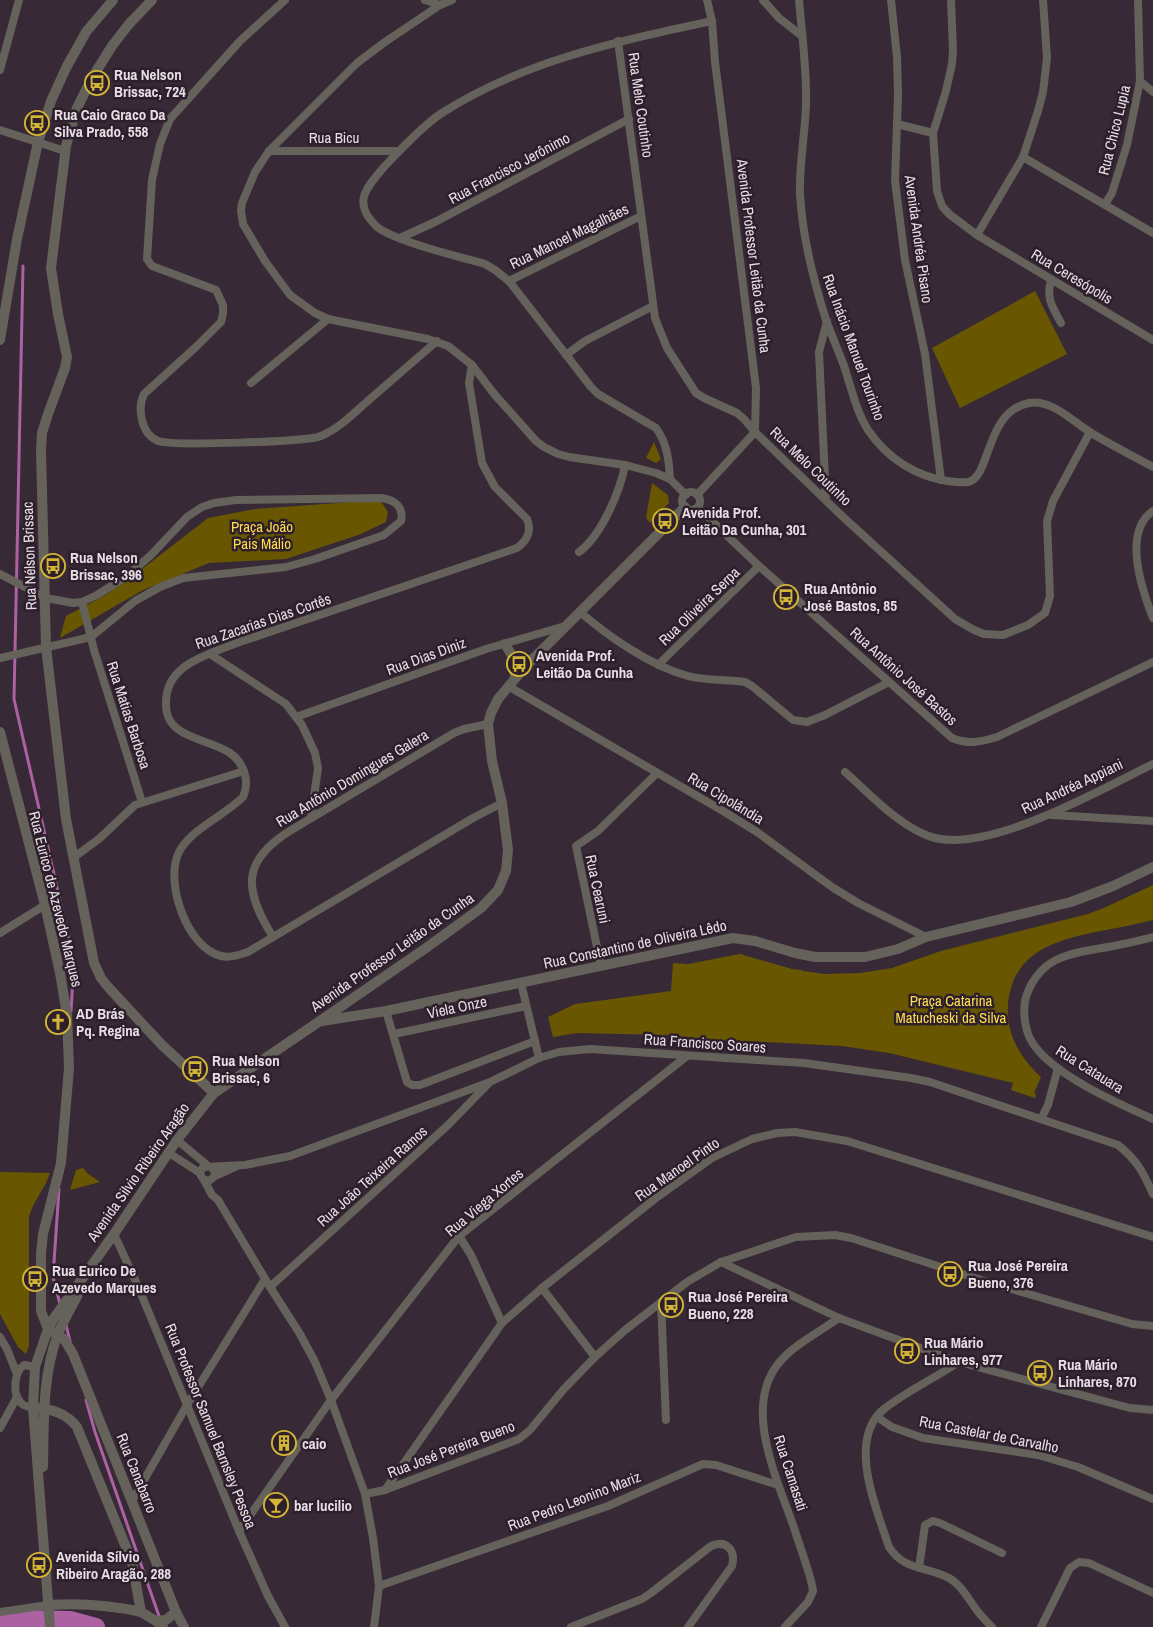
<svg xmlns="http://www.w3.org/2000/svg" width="1153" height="1627" font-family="'Archivo Narrow',sans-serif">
<rect width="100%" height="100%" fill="#372935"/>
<g fill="#685700">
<path d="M1035,291L1067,354L960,408L932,348Z"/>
<path d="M654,442L661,459L656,463L646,458Z"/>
<path d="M652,483L668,495L669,503L650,523L646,518Z"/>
<path d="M380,500L388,512L386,522L361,534L286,559L209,563L143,590L60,638L66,616L104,596L137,573L208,518L255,509Z"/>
<path d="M1153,885V920C1136,924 1118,928 1101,931C1056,940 1013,951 1008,1004C1006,1035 1020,1057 1041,1077L1034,1093L1036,1094L1035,1098L1011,1090L1013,1083L889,1053L842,1046L670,1037L669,1035H664L577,1033L553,1037L548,1017L575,1004L671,991L673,963L688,964L740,954L792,969L802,970L803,971L825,974L860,973L892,968L941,951L1088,914L1106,907Z"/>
<path d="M83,1168L87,1173L100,1182L70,1190L76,1170Z"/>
<path d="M0,1172L50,1173C45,1189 33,1201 29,1217V1346L26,1354L18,1347L0,1314Z"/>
</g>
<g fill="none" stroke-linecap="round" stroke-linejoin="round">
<g stroke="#ac61a2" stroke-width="3">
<path d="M23,266L14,699L74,962L71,1011"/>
<path d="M59,1189L53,1277L60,1304"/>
<path d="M66,1325L70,1341"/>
<path d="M86,1400L95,1432L160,1619"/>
</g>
<path stroke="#ac61a2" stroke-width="18" d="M0,1622L27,1619L70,1620L96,1627"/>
<g stroke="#64625a" stroke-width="8">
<path d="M285,0L240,41L170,119L160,144L152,180L147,259L152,266L216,290L223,305V314L221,322L197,346L144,394C137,408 141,434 158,441C172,446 307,442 321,436C340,428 355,412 370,399C392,380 414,361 437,341"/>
<path d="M425,0L440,5"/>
<path d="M452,0L440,5L385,42L357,63L269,151L255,172L242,203L241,211L243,224L265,261L290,295L315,313L328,319L428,339L448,346L472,365L495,395L536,441L544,447L558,454L569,457L625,465L656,473L670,479L686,495"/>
<path d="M763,0L779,18L802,36"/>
<path d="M799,0C802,35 807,70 806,105C805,135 799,164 800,194C802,234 814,282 826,320C832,336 838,350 844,366C851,387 856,411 868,430C887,458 915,476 947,481C954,482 961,483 968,482C991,478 985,411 1029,403C1053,399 1074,423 1093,434C1113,446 1133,456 1153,467"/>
<path d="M891,0L897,57L898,95L895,181L905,260L925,354L941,480"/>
<path d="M951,0L953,51L952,64L946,91L933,133L937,191L942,206L949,214L977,235L1153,340"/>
<path d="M618,41L655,318L667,348L696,393L704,398L737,413L744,419L755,432L842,516L955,619L974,630L984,634L1003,635L1028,625L1045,613L1050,596L1047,521L1053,501L1090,432"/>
<path d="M0,70L19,0"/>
<path d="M1140,81L1153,92"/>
<path d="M897,124L933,133"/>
<path d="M0,130L65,151"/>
<path d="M269,151H399"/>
<path d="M1023,157L1153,233"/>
<path d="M1105,204L1112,193L1127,145L1140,81L1138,0"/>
<path d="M977,235L1023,157L1038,111L1043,92L1047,58L1043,0"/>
<path d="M400,238L437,221L629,119"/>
<path d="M1051,280C1046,299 1052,306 1061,323"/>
<path d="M509,281L641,216"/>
<path d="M566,355L585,341L653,306"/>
<path d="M472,365L469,383L482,463L495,487L527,519C532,531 527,541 517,548L234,644C205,656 165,665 166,704C166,715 169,723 179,730C202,746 237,743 245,775C247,782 246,790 243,797C224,816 191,829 179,852C164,882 187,948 221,956C230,958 239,955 248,952L473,818L502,803"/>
<path d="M251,383L328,319"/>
<path d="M670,479C669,460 667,443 656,428L598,394L591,387L509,281L495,270L485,264C461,257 389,240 375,225C352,202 367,187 384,167C399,151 423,125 442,113C523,61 618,41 712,21"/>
<circle cx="691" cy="501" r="9"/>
<path d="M697,495L755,432L756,388L715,62L712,21L707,0"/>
<path d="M826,500L819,352L827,321"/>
<path d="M698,508L759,566L952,738C969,745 980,742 997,737L1153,662"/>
<path d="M1153,511C1122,532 1142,590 1153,618"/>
<path d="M579,552C601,536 620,492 625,465"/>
<path d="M0,574L46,598L73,603L82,602L97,595L127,576L151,555L187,517L202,507L214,503L236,500L382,498C395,500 404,507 401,521L384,535L315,559L286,567L183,578L160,587L135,601L91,637L0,658"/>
<path d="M82,602L94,650L142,802"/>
<path d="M580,612C609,637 651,666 688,676C706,681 726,679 745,682L752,686L793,720L807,722L825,715L889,682"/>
<path d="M210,654L286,704L302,725L315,753L318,768L311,818"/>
<path d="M658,665L759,566"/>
<path d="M508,686L723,811L757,832L832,887L858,903L926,937"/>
<path d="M296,717L486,649L565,626"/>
<path d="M845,772C870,794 895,822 926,835C981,859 1101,789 1153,764"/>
<path d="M1052,815L1153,821"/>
<path d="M73,858L100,838L135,805L244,771"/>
<path d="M0,933L45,905"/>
<path d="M273,937C243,889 241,860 293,829L454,733L464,729L488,724"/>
<path d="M1153,937C1138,941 1123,944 1108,947C1091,950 1072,952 1056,960C1040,968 1029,984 1025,1001C1023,1014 1025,1031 1032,1042C1051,1074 1119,1104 1153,1119"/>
<path d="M601,966L576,846L598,831L657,773"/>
<path d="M521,983L539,1058"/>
<path d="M386,1011L407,1082L412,1085H420L535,1041"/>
<path d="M394,1034L526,1006"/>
<path d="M1041,1119L1048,1105L1058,1068"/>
<path d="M177,1140L207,1165"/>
<path d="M169,1153L200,1173"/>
<path d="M212,1167L215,1173V1176L209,1181C203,1180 201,1178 200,1173L203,1167L245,1165L290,1156L490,1082L539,1058L559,1052L590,1049L804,1063L911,1078L930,1082L1118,1145C1137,1160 1143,1172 1153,1194"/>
<path d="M215,1176L237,1166"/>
<path d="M204,1180L212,1195L218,1200L270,1287L300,1334L315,1362L331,1400L365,1494L373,1538L379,1586L374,1627"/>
<path d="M114,1234L137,1284L239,1531L268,1596L285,1627"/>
<path d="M459,1236L471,1255L502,1323"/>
<path d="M721,1262L839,1318L923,1349L959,1362L1130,1408L1153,1410"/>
<path d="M270,1287L448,1125L489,1083"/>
<path d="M542,1288L595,1357"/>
<path d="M661,1302L666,1420"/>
<path d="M0,1337L7,1349L17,1374"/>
<path d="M959,1362C935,1378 907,1391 884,1409C846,1440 877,1510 889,1547C904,1571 927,1566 949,1578C962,1585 970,1602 979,1613C983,1618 988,1623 992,1627"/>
<path d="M33,1408C29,1407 24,1406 21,1403C12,1394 14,1372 24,1365L35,1367"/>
<path d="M877,1417L892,1427L923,1438L1038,1455L1078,1467L1153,1499"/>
<path d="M0,1428L17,1397"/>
<path d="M385,1490L502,1323L542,1288L656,1198L712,1158L752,1139L777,1133L795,1132L847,1141L1153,1237"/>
<path d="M365,1494L385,1490L519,1439L530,1430L563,1390L595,1357L624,1331L687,1282L721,1262L796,1237L835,1235L851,1238L984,1281L1132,1324L1153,1326"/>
<path d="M132,1501L187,1405L265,1279"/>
<path d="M239,1531L331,1400L459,1236L687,1056"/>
<path d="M919,1568L925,1525L933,1521L940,1523L1002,1553"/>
<path d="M379,1586L608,1506L703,1464L716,1465L778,1485"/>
<path d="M0,1612L48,1605"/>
<path d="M571,1627L642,1599L651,1593L711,1546C727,1539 736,1551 732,1566L688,1627"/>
<path d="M785,1627L808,1602L813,1591C812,1581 808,1571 805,1561C801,1549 797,1537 793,1525C777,1479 743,1408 778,1364C793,1345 819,1332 839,1318"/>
<path d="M1041,1627L1070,1568L1079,1562L1089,1563L1153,1593"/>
</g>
<g stroke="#64625a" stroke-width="10">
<path d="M152,0L129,24L112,46L92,78L77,108L66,146L51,268L58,314L67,357L65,368L48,414L42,433L41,451L46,647L66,819L94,963L101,978L109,988L162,1045L214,1093"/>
<path d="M0,340L17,239L38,142L51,101L66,68L86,32L113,0"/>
<path d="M505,644L513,657L515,677"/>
<path d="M0,732L45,905L60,973L67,1015L69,1068L61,1163L43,1234L41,1254V1311L48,1329L64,1339L73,1354L176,1612L184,1627"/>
<path d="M322,1021L386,1011L733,938L755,941L795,953L815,957H865L898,949L926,937L1071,902L1113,886L1153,867"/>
<path d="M33,1408C50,1408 66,1413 77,1427L132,1562L141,1612L156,1621L163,1627"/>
<path d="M43,1467C44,1422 42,1376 58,1334C65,1317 75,1302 82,1286"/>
<path d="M48,1605C80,1603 110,1605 141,1612"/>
<path d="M156,1621L166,1620L176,1612"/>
<path d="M50,1627L33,1408L35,1367L48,1329L54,1318L114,1234L177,1140L214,1093L320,1021L426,948L481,908L498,890L506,871L508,850L502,803L492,761L488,724L491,713L498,699L524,668L685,507"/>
</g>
</g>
<defs>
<symbol id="bus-ring" viewBox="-11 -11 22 22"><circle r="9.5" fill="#2d1f2b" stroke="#d4b635" stroke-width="1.5"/><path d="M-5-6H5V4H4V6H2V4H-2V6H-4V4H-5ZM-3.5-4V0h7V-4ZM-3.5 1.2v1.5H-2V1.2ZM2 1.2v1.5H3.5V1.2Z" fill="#d4b635"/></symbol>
<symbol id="church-ring" viewBox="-11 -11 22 22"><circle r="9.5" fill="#2d1f2b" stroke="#d4b635" stroke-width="1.5"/><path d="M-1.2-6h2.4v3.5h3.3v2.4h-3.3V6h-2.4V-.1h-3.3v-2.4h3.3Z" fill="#d4b635"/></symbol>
<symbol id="building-ring" viewBox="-11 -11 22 22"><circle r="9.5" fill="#2d1f2b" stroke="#d4b635" stroke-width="1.5"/><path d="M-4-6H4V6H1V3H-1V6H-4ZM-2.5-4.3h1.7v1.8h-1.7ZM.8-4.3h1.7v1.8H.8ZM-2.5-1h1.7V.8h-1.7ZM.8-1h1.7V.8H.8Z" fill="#d4b635"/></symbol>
<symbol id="bar-ring" viewBox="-11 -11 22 22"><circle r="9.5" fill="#2d1f2b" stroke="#d4b635" stroke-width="1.5"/><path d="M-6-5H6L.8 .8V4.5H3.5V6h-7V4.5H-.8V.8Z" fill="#d4b635"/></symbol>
</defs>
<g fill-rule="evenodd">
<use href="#bus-ring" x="83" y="69" width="28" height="28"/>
<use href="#bus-ring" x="23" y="109" width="28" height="28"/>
<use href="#bus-ring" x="651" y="507" width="28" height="28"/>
<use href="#bus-ring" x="39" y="552" width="28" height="28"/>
<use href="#bus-ring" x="772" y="583" width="28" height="28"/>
<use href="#bus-ring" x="505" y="650" width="28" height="28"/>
<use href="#church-ring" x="44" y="1008" width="28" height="28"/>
<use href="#bus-ring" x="181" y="1055" width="28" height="28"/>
<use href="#bus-ring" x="936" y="1260" width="28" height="28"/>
<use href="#bus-ring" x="21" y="1265" width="28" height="28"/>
<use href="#bus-ring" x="657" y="1291" width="28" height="28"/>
<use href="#bus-ring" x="893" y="1337" width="28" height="28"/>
<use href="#bus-ring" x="1026" y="1359" width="28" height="28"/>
<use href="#building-ring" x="270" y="1429" width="28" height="28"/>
<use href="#bar-ring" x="262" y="1491" width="28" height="28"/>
<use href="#bus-ring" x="25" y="1551" width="28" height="28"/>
</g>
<g text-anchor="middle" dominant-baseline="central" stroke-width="5" stroke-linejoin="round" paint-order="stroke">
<g font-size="15" font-weight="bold" fill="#e8dee6" stroke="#2d1f2b" text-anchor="start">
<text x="114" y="74">Rua Nelson<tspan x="114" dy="17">Brissac, 724</tspan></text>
<text x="54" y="114">Rua Caio Graco Da<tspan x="54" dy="17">Silva Prado, 558</tspan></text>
<text x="682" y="512">Avenida Prof.<tspan x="682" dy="17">Leitão Da Cunha, 301</tspan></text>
<text x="70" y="557">Rua Nelson<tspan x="70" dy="17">Brissac, 396</tspan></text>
<text x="804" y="588">Rua Antônio<tspan x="804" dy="17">José Bastos, 85</tspan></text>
<text x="536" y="655">Avenida Prof.<tspan x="536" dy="17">Leitão Da Cunha</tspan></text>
<text x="76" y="1013">AD Brás<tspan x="76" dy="17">Pq. Regina</tspan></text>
<text x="212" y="1060">Rua Nelson<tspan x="212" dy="17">Brissac, 6</tspan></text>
<text x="968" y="1265">Rua José Pereira<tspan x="968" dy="17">Bueno, 376</tspan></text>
<text x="52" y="1270">Rua Eurico De<tspan x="52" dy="17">Azevedo Marques</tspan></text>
<text x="688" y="1296">Rua José Pereira<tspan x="688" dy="17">Bueno, 228</tspan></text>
<text x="924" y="1342">Rua Mário<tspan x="924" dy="17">Linhares, 977</tspan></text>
<text x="1058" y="1364">Rua Mário<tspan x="1058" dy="17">Linhares, 870</tspan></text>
<text x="302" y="1443">caio</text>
<text x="294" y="1505">bar lucilio</text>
<text x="56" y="1556">Avenida Sílvio<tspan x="56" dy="17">Ribeiro Aragão, 288</tspan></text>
</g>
<g font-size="15" fill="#e8dee6" stroke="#2d1f2b">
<text transform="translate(641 105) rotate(82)">Rua Melo Coutinho</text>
<text transform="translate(1114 130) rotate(-76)">Rua Chico Lupia</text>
<text x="334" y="137">Rua Bicu</text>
<text transform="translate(509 168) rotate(-28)">Rua Francisco Jerônimo</text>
<text transform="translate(569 236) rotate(-26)">Rua Manoel Magalhães</text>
<text transform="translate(919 239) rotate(82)">Avenida Andréa Pisano</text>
<text transform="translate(754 256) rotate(83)">Avenida Professor Leitão da Cunha</text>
<text transform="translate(1072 276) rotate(31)">Rua Ceresópolis</text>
<text transform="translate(854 347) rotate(70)">Rua Inácio Manuel Tourinho</text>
<text transform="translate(811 466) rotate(44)">Rua Melo Coutinho</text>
<text transform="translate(29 556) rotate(-92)">Rua Nélson Brissac</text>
<text transform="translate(699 606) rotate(-44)">Rua Oliveira Serpa</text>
<text transform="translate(263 621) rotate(-19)">Rua Zacarias Dias Cortês</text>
<text transform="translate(426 656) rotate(-20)">Rua Dias Diniz</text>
<text transform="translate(904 676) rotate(42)">Rua Antônio José Bastos</text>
<text transform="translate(129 715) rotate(72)">Rua Matias Barbosa</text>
<text transform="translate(352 778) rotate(-31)">Rua Antônio Domingues Galera</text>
<text transform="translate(1072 786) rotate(-25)">Rua Andréa Appiani</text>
<text transform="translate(726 798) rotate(31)">Rua Cipolândia</text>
<text transform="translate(598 889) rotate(78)">Rua Cearuni</text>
<text transform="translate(56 899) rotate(76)">Rua Eurico de Azevedo Marques</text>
<text transform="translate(635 944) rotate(-12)">Rua Constantino de Oliveira Lêdo</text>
<text transform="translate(392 952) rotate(-35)">Avenida Professor Leitão da Cunha</text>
<text transform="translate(457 1007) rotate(-12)">Viela Onze</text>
<text transform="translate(705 1043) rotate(4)">Rua Francisco Soares</text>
<text transform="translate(1090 1069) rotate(32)">Rua Catauara</text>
<text transform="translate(677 1169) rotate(-35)">Rua Manoel Pinto</text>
<text transform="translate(138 1172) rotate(-55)">Avenida Silvio Ribeiro Aragão</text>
<text transform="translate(372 1176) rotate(-42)">Rua João Teixeira Ramos</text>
<text transform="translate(484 1202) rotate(-40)">Rua Viega Xortes</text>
<text transform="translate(211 1426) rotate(68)">Rua Professor Samuel Barnsley Pessoa</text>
<text transform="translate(989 1434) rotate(11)">Rua Castelar de Carvalho</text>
<text transform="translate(451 1449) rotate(-21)">Rua José Pereira Bueno</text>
<text transform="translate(137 1473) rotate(68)">Rua Canabarro</text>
<text transform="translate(791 1473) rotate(72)">Rua Camasati</text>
<text transform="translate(574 1501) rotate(-21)">Rua Pedro Leonino Mariz</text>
</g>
<g font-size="15" fill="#ffdd4f" stroke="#2d1f2b">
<text x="262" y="526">Praça João<tspan x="262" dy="17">Pais Málio</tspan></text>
<text x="951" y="1000">Praça Catarina<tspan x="951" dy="17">Matucheski da Silva</tspan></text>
</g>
</g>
</svg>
